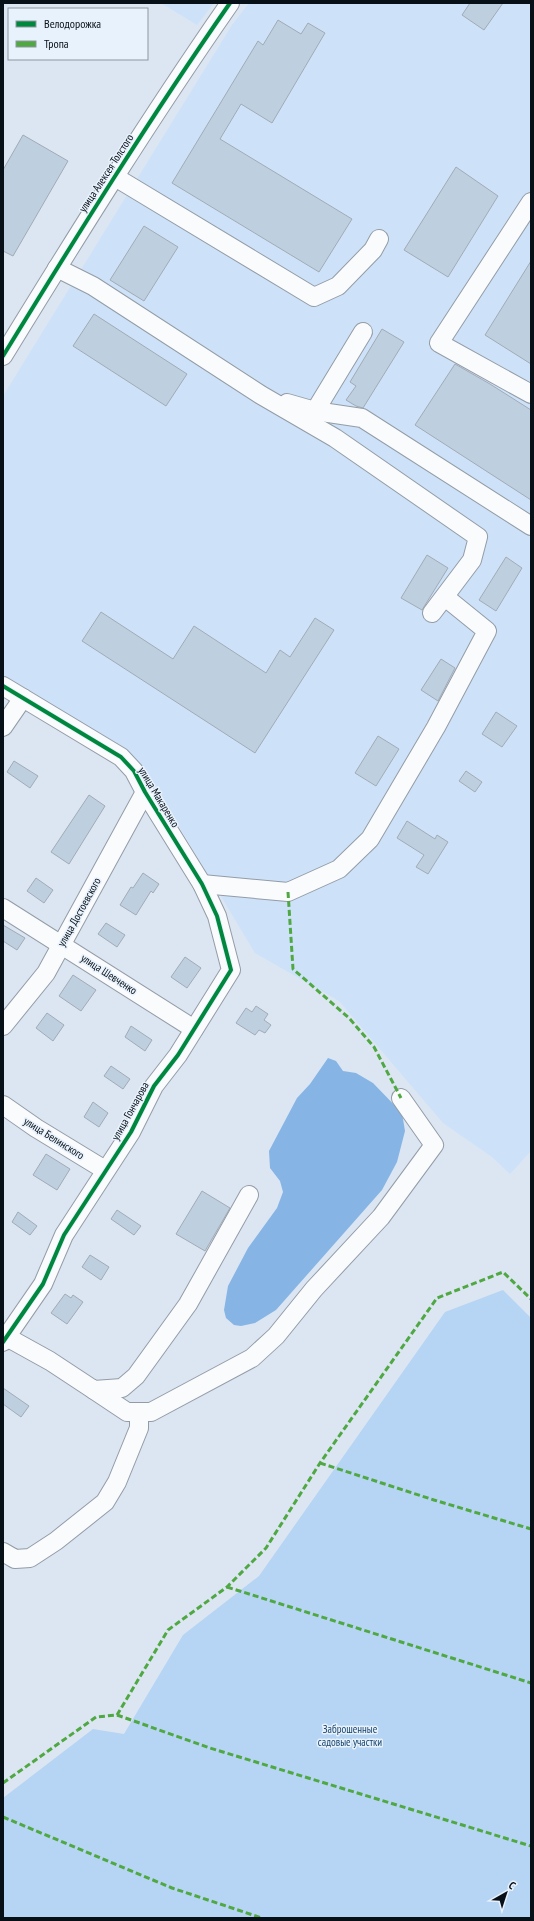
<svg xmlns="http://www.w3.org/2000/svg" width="534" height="1921" font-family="'PT Sans Narrow',sans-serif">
<rect width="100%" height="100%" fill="#dbe6f2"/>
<g fill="#cde2f9">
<path d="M161,3H214L197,25Z"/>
<path d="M249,3H531V1151L510,1174L492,1157L443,1123L339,1001L255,953L144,768L3,678V396L232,25Z"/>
</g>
<path fill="#b6d4f3" d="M503,1290L531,1318V1918H3V1798L93,1729L124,1734L183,1635L259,1576L445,1312Z"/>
<path fill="#86b4e4" d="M328,1058L336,1061L343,1071L356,1073L373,1083L402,1113L405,1131L397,1162L382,1190L276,1310L255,1323L241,1326L234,1325L226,1318L224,1310L228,1286L248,1248L277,1208L283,1192L280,1181L270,1168L269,1151L297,1098L310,1084Z"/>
<g fill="#becfe0" stroke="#a2abb5">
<path d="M470,3H503L484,30L462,15Z"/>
<path d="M278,20L301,34L308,23L325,33L272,123L241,104L220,139L352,219L319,272L172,183L258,41L263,45Z"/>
<path d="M23,135L68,161L13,256L3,251V170Z"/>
<path d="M456,167L498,196L448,277L404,250Z"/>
<path d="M144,226L178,247L144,301L110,280Z"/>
<path d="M531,261V364L485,335Z"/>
<path d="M94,314L187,374L166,406L73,346Z"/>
<path d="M382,329L404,342L363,408L356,406L346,400L356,386L350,382Z"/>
<path d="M455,364L490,384L531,410V500L415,425Z"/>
<path d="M427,555L448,568L422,610L401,598Z"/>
<path d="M506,557L522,568L496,611L479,600Z"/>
<path d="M101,612L173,659L194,626L266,673L280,650L290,657L315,618L334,630L255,753L82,641Z"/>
<path d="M441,659L455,668L438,701L421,690Z"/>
<path d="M496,712L517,726L502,747L482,734Z"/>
<path d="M378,736L399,749L376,786L355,773Z"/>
<path d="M14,761L38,776L30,788L7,772Z"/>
<path d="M466,771L482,782L475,792L459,781Z"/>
<path d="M89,795L105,806L69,864L51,852Z"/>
<path d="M407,821L435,839L437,835L448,842L428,874L416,867L424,855L397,838Z"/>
<path d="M143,873L159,884L153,893L151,891L136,915L120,905L131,887L133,888Z"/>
<path d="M36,878L53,890L44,903L27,891Z"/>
<path d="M106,923L125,935L117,947L98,934Z"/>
<path d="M3,925L25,938L17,950L3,941Z"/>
<path d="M185,957L201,968L187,988L171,977Z"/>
<path d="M73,975L96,990L81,1011L59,996Z"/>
<path d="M256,1006L268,1014L264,1020L271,1025L265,1033L259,1030L255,1035L236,1023L246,1008L252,1012Z"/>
<path d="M47,1013L64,1025L53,1041L36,1028Z"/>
<path d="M131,1026L152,1040L145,1051L125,1037Z"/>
<path d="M111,1066L130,1079L123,1089L104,1076Z"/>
<path d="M93,1102L108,1113L99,1127L84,1117Z"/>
<path d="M46,1154L70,1169L57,1190L33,1175Z"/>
<path d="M202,1191L230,1208L205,1251L176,1234Z"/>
<path d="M117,1210L141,1226L134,1235L111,1219Z"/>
<path d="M18,1212L37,1226L30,1235L12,1222Z"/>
<path d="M90,1255L109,1267L101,1280L82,1267Z"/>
<path d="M65,1294L71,1298L73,1295L83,1302L67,1324L51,1313Z"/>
<path d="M3,1388L29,1406L21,1417L3,1404Z"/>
</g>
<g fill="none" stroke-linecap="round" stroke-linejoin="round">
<defs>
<g id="minor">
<path d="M115,177L314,297L338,286L373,250L379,239"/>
<path d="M531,202L439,343L531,394"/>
<path d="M57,268L93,286L261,395L335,438L478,537L472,560L432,613"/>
<path d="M3,356C76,237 150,118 230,3"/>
<path d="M287,403L315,411L362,418L531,526"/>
<path d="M315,411L363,332"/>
<path d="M3,686L121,757L134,771L145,792L202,884L217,916L231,970L178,1055L154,1086L131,1132L64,1235L43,1284L3,1342"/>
<path d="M3,727L23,698"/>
<path d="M202,884L288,892L339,869L370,839L436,727L487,631L445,597"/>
<path d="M3,908L194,1029"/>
<path d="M3,1026L46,973L145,792"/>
<path d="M3,1105L36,1128L105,1170"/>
<path d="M3,1335L50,1361L94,1390L122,1388L136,1376L188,1304L249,1195"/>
<path d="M94,1390L127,1412H151L252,1358L276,1336L314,1289L381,1217L434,1145L401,1098"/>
<path d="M3,1552L15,1559L30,1558L56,1541L105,1502L117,1482L139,1428V1412"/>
</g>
</defs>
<use href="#minor" stroke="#939ca6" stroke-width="20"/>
<use href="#minor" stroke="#fafbfd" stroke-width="18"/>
<g stroke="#50a842" stroke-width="3" stroke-dasharray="6 3" stroke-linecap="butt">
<path d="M288,892L293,969L349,1018L374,1047L401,1098"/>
<path d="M320,1463L434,1500L531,1529"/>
<path d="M227,1587L531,1683"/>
<path d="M117,1715L210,1748L531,1846"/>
<path d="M3,1783L96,1717L117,1715L168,1630L227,1587L266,1548L320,1463L437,1298L503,1272L531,1299"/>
<path d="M3,1817L172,1888L262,1918"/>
</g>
<defs>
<g id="cycleway">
<path d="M3,356C76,237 150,118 230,3"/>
<path d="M3,686L121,757L134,771L145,792L202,884L217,916L231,970L178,1055L154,1086L131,1132L64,1235L43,1284L3,1342"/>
</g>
</defs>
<use href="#cycleway" stroke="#e8f2fc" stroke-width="6"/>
<use href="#cycleway" stroke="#00873e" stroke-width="4"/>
</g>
<g text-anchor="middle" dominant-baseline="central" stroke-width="3" stroke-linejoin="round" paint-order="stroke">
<g font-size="11" fill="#070f17" stroke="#e8f2fc">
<text transform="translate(106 173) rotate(-57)">улица Алексея Толстого</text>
<text transform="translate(159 797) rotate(59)">улица Макаренко</text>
<text transform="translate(79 912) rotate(-61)">улица Достоевского</text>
<text transform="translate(109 974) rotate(33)">улица Шевченко</text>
<text transform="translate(130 1111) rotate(-61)">улица Гончарова</text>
<text transform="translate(54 1138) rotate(32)">улица Белинского</text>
</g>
<g font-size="11" fill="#16436c" stroke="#e8f2fc">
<text x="350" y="1729">Заброшенные<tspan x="350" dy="13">садовые участки</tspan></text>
</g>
</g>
<rect width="534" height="1921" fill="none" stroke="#070f17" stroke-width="8"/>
<rect x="8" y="8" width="140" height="52" fill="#e8f2fc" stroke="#8e97a0"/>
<rect x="16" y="21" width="20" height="6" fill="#00873e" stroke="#8e97a0"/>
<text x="44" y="28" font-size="12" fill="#070f17">Велодорожка</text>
<rect x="16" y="41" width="20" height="6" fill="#50a842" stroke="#8e97a0"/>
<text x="44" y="48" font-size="12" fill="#070f17">Тропа</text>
<g transform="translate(506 1893) rotate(39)" stroke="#e8f2fc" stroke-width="3" paint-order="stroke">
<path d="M0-3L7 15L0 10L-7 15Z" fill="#070f17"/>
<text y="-6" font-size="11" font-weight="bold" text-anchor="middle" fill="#070f17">С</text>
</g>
</svg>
